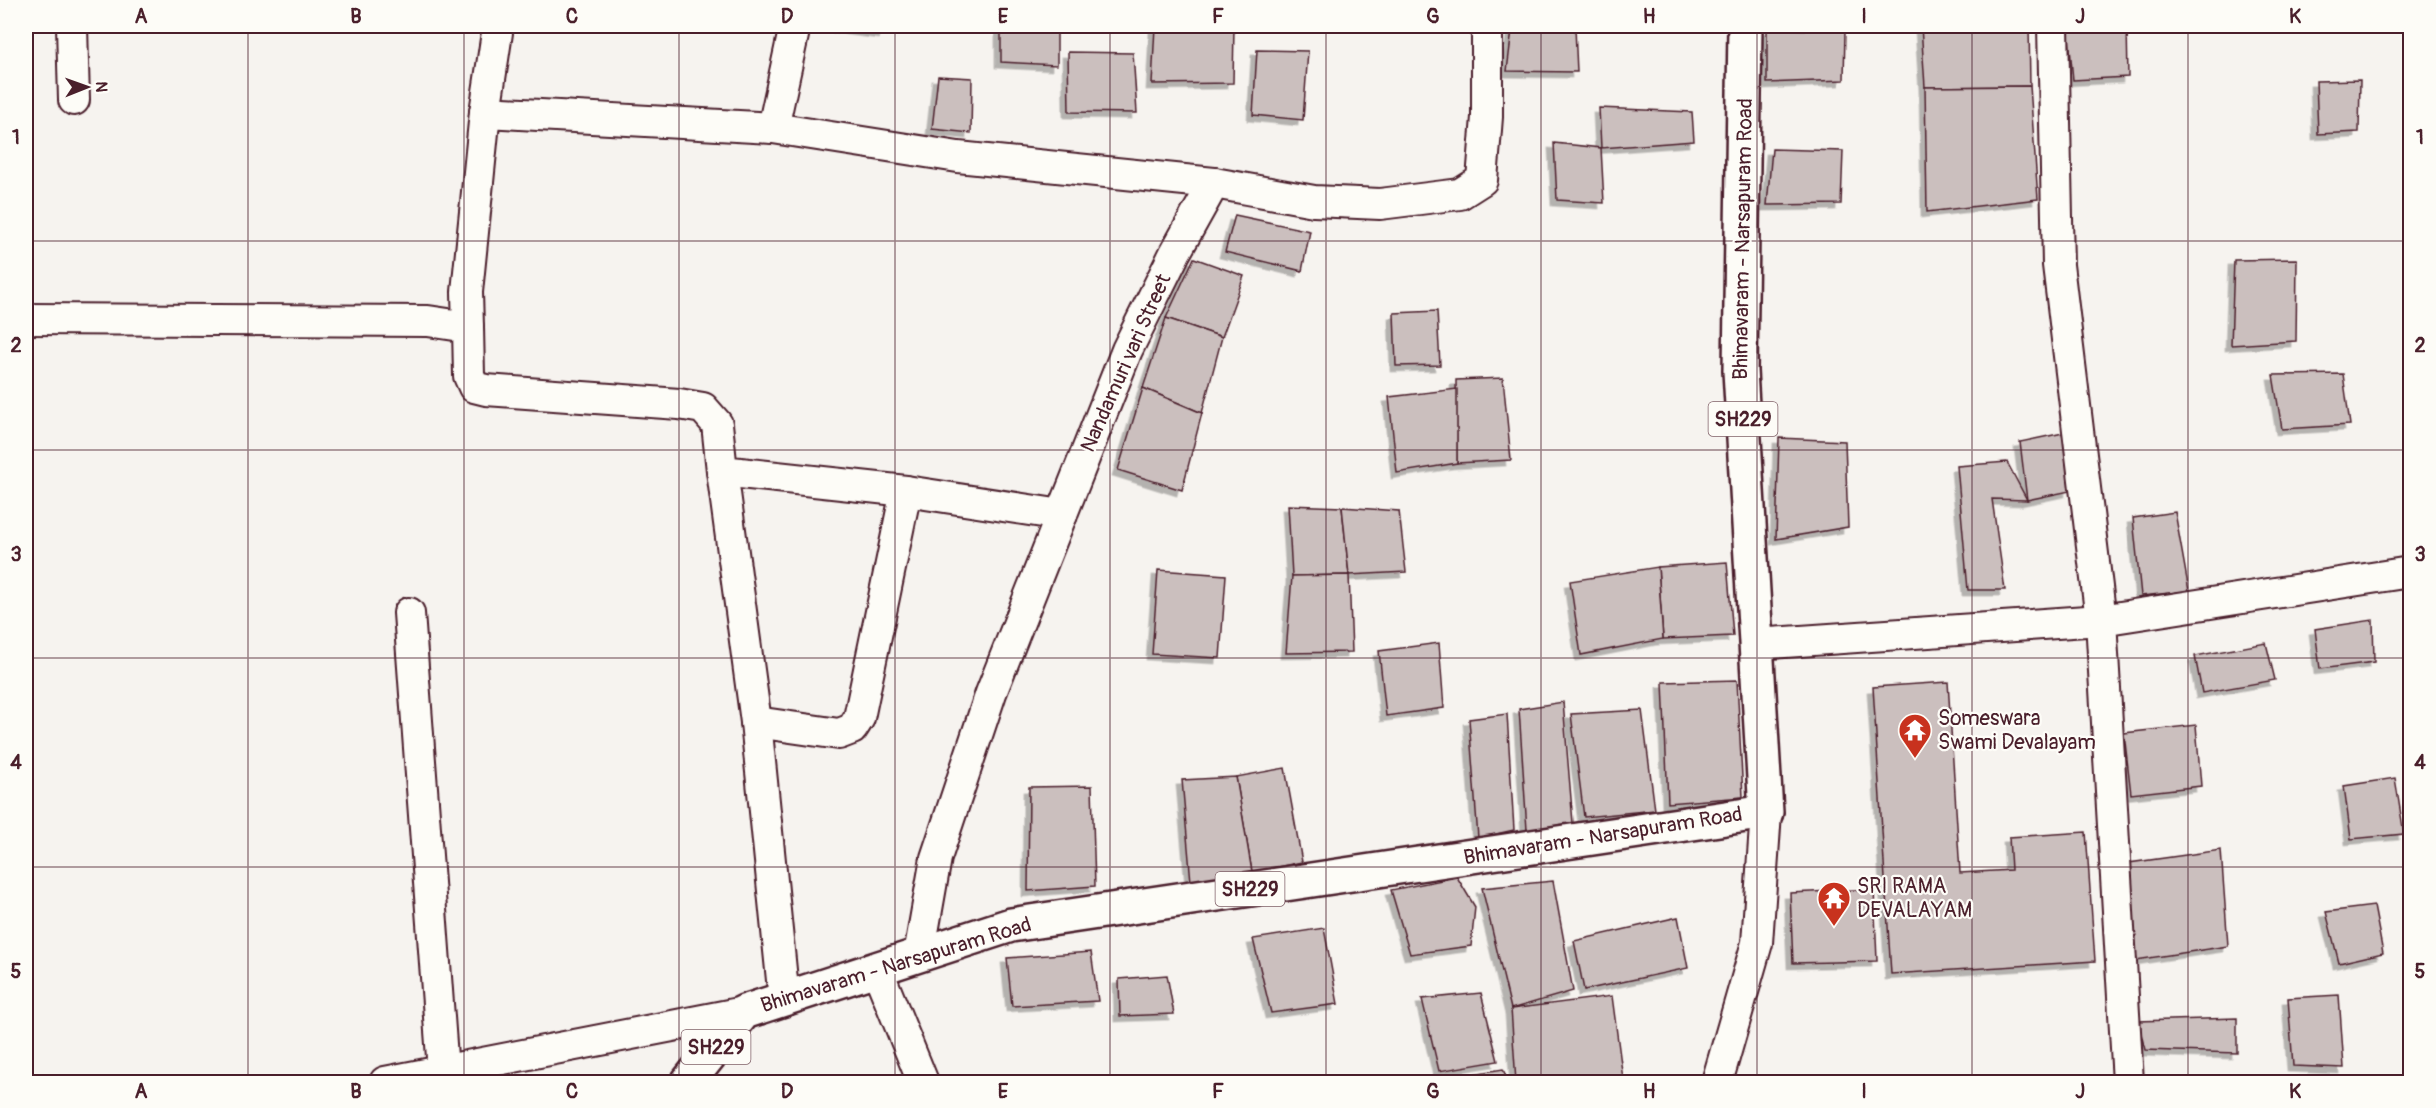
<svg xmlns="http://www.w3.org/2000/svg" width="2436" height="1108" font-family="Pangolin,sans-serif">
<defs>
<filter id="shadow"><feDropShadow dx="-5.5" dy="5.5" stdDeviation="0" flood-color="#0004"/></filter>
</defs>
<rect width="100%" height="100%" fill="#f6f3ef"/>
<filter id="ink" filterUnits="userSpaceOnUse"><feTurbulence type="fractalNoise" baseFrequency=".0167" numOctaves="2"/><feDisplacementMap in="SourceGraphic" scale="12" xChannelSelector="R" yChannelSelector="G"/><feConvolveMatrix kernelMatrix="1 2 1 2 8 2 1 2 1" color-interpolation-filters="sRGB"/></filter>
<g filter="url(#ink)">
<g fill="#cbbfbe" stroke="#4a1f2b" stroke-width="1.5" filter="url(#shadow)">
<path d="M831,26H883L884,33Z"/>
<path d="M1001,26H1057V65L1001,62Z"/>
<path d="M1155,26H1234L1233,83L1152,84Z"/>
<path d="M1921,26H2029L2030,86L1925,87Z"/>
<path d="M2068,26H2127L2128,77L2073,80Z"/>
<path d="M1575,28L1577,72L1507,71L1512,30Z"/>
<path d="M1767,29L1845,30L1844,80L1767,83Z"/>
<path d="M1257,50L1308,51L1303,120L1253,115Z"/>
<path d="M1068,52L1133,53L1137,113L1069,112Z"/>
<path d="M938,76L972,78L971,133L932,129Z"/>
<path d="M2360,80L2359,132L2318,134L2316,81Z"/>
<path d="M2030,86L2038,199L1927,212L1925,87Z"/>
<path d="M1599,108L1692,112L1694,141L1601,148Z"/>
<path d="M1554,143L1601,148L1604,203L1557,200Z"/>
<path d="M1772,149L1843,151L1841,204L1767,205Z"/>
<path d="M1235,215L1310,231L1302,271L1225,252Z"/>
<path d="M1194,258L1244,276L1222,337L1166,318Z"/>
<path d="M2297,259L2296,341L2231,345L2234,260Z"/>
<path d="M1437,311L1440,365L1396,366L1394,313Z"/>
<path d="M1166,318L1222,337L1202,413L1143,388Z"/>
<path d="M2343,374L2350,425L2282,429L2273,375Z"/>
<path d="M1503,378L1511,460L1457,463L1456,380Z"/>
<path d="M1143,388L1202,413L1182,490L1118,470Z"/>
<path d="M1457,389V463L1397,473L1389,397Z"/>
<path d="M2068,432L2070,491L2027,500L2020,442Z"/>
<path d="M1779,438L1845,441L1848,527L1776,539Z"/>
<path d="M2007,462L2027,500L1992,499L2005,590H1968L1957,466Z"/>
<path d="M1288,505L1342,507L1349,575L1292,576Z"/>
<path d="M1342,507L1399,511L1406,572L1349,575Z"/>
<path d="M2175,512L2189,591L2141,596L2133,518Z"/>
<path d="M1727,562L1733,636L1663,639L1658,567Z"/>
<path d="M1658,567L1663,639L1581,655L1570,581Z"/>
<path d="M1158,570L1226,575L1220,658L1152,654Z"/>
<path d="M1349,575L1352,652L1286,653L1292,576Z"/>
<path d="M2373,620L2374,662L2320,669L2315,629Z"/>
<path d="M1439,643L1444,708L1386,716L1379,651Z"/>
<path d="M2266,643L2275,680L2202,693L2195,656Z"/>
<path d="M1737,680L1743,797L1668,803L1663,682Z"/>
<path d="M1948,682L1960,873L2011,870L2009,837L2086,832L2095,961L1891,974L1873,687Z"/>
<path d="M1563,702L1573,823L1527,830L1519,709Z"/>
<path d="M1642,710L1655,810L1584,817L1571,714Z"/>
<path d="M1507,714L1514,830L1478,838L1469,719Z"/>
<path d="M2196,725L2201,786L2131,794L2124,733Z"/>
<path d="M1285,768L1302,862L1252,872L1236,777Z"/>
<path d="M1236,777L1252,872L1191,882L1182,780Z"/>
<path d="M2395,778L2404,834L2351,839L2344,786Z"/>
<path d="M1092,786L1095,886L1028,891L1029,787Z"/>
<path d="M2221,850L2228,946L2136,960L2129,863Z"/>
<path d="M1457,877L1475,907L1471,946L1410,954L1391,890Z"/>
<path d="M1553,881L1573,991L1511,1009L1482,888Z"/>
<path d="M1874,889L1877,961L1793,963L1790,893Z"/>
<path d="M2374,906L2383,953L2339,963L2326,912Z"/>
<path d="M1678,917L1688,968L1584,990L1574,941Z"/>
<path d="M1324,928L1338,1004L1271,1013L1253,939Z"/>
<path d="M1091,952L1098,1001L1012,1006L1007,958Z"/>
<path d="M1167,975L1174,1014L1120,1016L1119,979Z"/>
<path d="M1481,993L1498,1061L1439,1071L1422,999Z"/>
<path d="M2339,995L2344,1068L2293,1066L2288,998Z"/>
<path d="M1612,996L1623,1079L1597,1082H1516L1511,1009Z"/>
<path d="M2237,1018V1053L2145,1050L2138,1021Z"/>
<path d="M1503,1069L1508,1082H1448V1078Z"/>
</g>
<g fill="none" stroke-linecap="round" stroke-linejoin="round">
<defs>
<g id="minor">
<path d="M72,26L74,100"/>
<path d="M2053,26L2058,265L2101,620L2128,1082"/>
<path d="M485,112L773,128L958,157L1214,183"/>
<path d="M773,128L795,26"/>
<path d="M26,319L428,321L468,327L467,292L485,112L498,26"/>
<path d="M468,327L469,376L474,387L486,390L679,404L703,408L717,424L722,471L906,491L1062,515"/>
<path d="M722,471L756,722L784,1000"/>
<path d="M409,613L443,1071"/>
<path d="M1756,644L2101,620L2410,572"/>
<path d="M756,722L839,734L852,729L859,718L906,491"/>
<path d="M919,955L936,858L991,693L1127,350L1175,253L1214,183L1314,201L1380,204L1460,194L1482,180L1487,117V26"/>
<path d="M877,969L923,1082"/>
<path d="M385,1082L744,1012"/>
<path d="M1717,1082L1757,943L1766,812"/>
</g>
<path id="primary" d="M688,1082L744,1012L1011,925L1766,812L1740,371L1745,26"/>
</defs>
<use href="#minor" stroke="#4a1f2b" stroke-width="34"/>
<use href="#primary" stroke="#4a1f2b" stroke-width="38"/>
<use href="#minor" stroke="#fdfcf7" stroke-width="30"/>
<use href="#primary" stroke="#fdfcf7" stroke-width="33"/>
</g>
</g>
<path fill="none" stroke="#4a1f2b" stroke-width="1.5" stroke-opacity="0.55" d="M248,26V1082M464,26V1082M679,26V1082M895,26V1082M1110,26V1082M1326,26V1082M1541,26V1082M1757,26V1082M1972,26V1082M2188,26V1082M26,241H2410M26,450H2410M26,658H2410M26,867H2410"/>
<defs>
<symbol id="temple-pin" viewBox="-11 -11 22 30"><path d="M0 17L-7.5 6A9.5 9.5 0 1 1 7.5 6Z" fill="#c8321e" stroke="#fdfcf7"/><path d="M0-6L5-2H3V0L6.5 2.5H4V6H1.5V3h-3V6H-4V2.5H-6.5L-3 0V-2H-5Z" fill="#fff"/></symbol>
</defs>
<g fill-rule="evenodd">
<use href="#temple-pin" x="1896" y="711" width="38" height="52"/>
<use href="#temple-pin" x="1815" y="879" width="38" height="52"/>
</g>
<g text-anchor="middle" dominant-baseline="central" stroke-width="4.5" stroke-linejoin="round" paint-order="stroke">
<g fill="#fdfcf7" stroke="#806168" stroke-width="1.5">
<rect x="1708.5" y="402" width="69" height="34" rx="4.5"/>
<rect x="1215.5" y="872" width="69" height="34" rx="4.5"/>
<rect x="681.5" y="1030" width="69" height="34" rx="4.5"/>
</g>
<g font-size="20" font-weight="bold" fill="#4a1f2b">
<text x="1743" y="419">SH229</text>
<text x="1250" y="889">SH229</text>
<text x="716" y="1047">SH229</text>
</g>
<g font-size="21" fill="#4a1f2b" stroke="#fdfcf7">
<text transform="translate(1743 239) rotate(-89)">Bhimavaram - Narsapuram Road</text>
<text transform="translate(1126 363) rotate(-66)">Nandamuri vari Street</text>
<text transform="translate(1603 836) rotate(-9)">Bhimavaram - Narsapuram Road</text>
<text transform="translate(896 965) rotate(-17)">Bhimavaram - Narsapuram Road</text>
</g>
<g font-size="21" fill="#4a1f2b" stroke="#fdfcf7" text-anchor="start">
<text x="1938" y="718">Someswara<tspan x="1938" dy="24">Swami Devalayam</tspan></text>
<text x="1857" y="886">SRI RAMA<tspan x="1857" dy="24">DEVALAYAM</tspan></text>
</g>
</g>
<rect width="2436" height="1108" fill="none" stroke="#fdfcf7" stroke-width="66"/>
<g transform="translate(87 87) rotate(89)" stroke="#fdfcf7" stroke-width="4.5" paint-order="stroke">
<path d="M0-4.5L10 22L0 15L-10 22Z" fill="#4a1f2b"/>
<text y="-9" font-size="16" font-weight="bold" text-anchor="middle" fill="#4a1f2b">N</text>
</g>
<rect x="33" y="33" width="2370" height="1042" fill="none" stroke="#4a1f2b" stroke-width="2"/>
<g font-size="20" text-anchor="middle" font-weight="bold" fill="#4a1f2b">
<text x="141" y="23">A</text>
<text x="356" y="23">B</text>
<text x="572" y="23">C</text>
<text x="787" y="23">D</text>
<text x="1003" y="23">E</text>
<text x="1218" y="23">F</text>
<text x="1433" y="23">G</text>
<text x="1649" y="23">H</text>
<text x="1864" y="23">I</text>
<text x="2080" y="23">J</text>
<text x="2295" y="23">K</text>
<text x="16" y="144">1</text>
<text x="2420" y="144">1</text>
<text x="16" y="352">2</text>
<text x="2420" y="352">2</text>
<text x="16" y="561">3</text>
<text x="2420" y="561">3</text>
<text x="16" y="769">4</text>
<text x="2420" y="769">4</text>
<text x="16" y="978">5</text>
<text x="2420" y="978">5</text>
<text x="141" y="1098">A</text>
<text x="356" y="1098">B</text>
<text x="572" y="1098">C</text>
<text x="787" y="1098">D</text>
<text x="1003" y="1098">E</text>
<text x="1218" y="1098">F</text>
<text x="1433" y="1098">G</text>
<text x="1649" y="1098">H</text>
<text x="1864" y="1098">I</text>
<text x="2080" y="1098">J</text>
<text x="2295" y="1098">K</text>
</g>
</svg>
